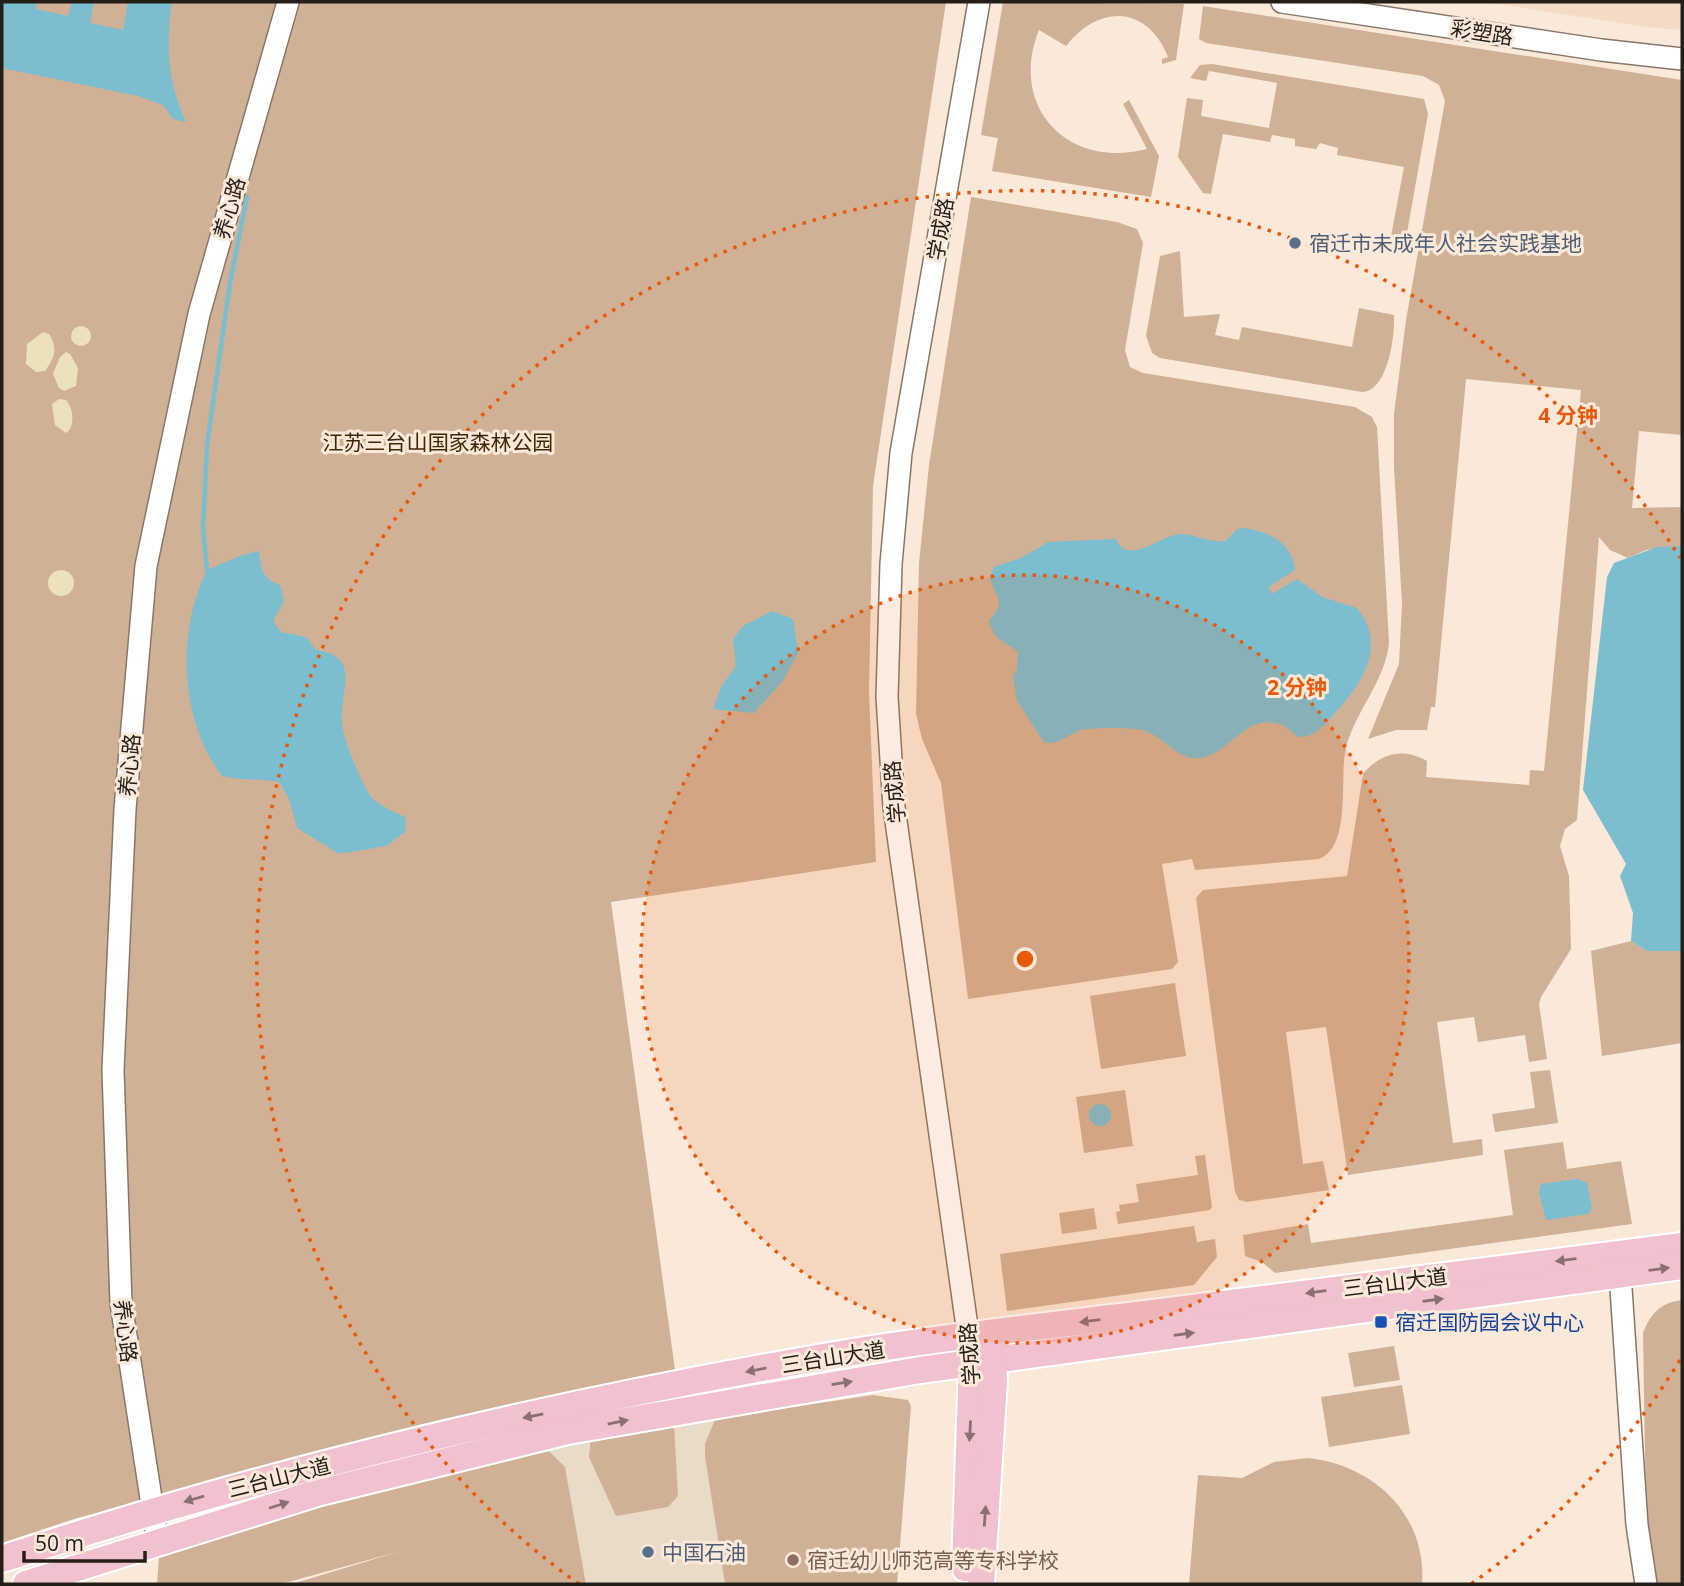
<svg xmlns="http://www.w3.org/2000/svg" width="1684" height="1586" font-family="'Open Sans','Noto Sans SC',sans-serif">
<rect width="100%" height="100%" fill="#fae8d8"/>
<path fill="#e8dbc8" d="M718,1410L705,1445L725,1584H586L565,1467L544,1446Z"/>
<path fill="#f3dbc6" d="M1485,2H1682V30L1646,27Z"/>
<g fill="#d0b195">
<path d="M2,2H946L873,486L869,692L876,862L611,902L675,1370L77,1518L2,1543Z"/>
<path d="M1003,2L1184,4L1176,60L1162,64V59L1168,57C1147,5 1099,4 1066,46L1039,30C1008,107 1068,170 1147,149L1123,104L1129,100L1159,156L1151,197L992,171L998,138L981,135Z"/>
<path d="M1203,6L1682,80V435L1639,431L1632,508L1682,507V546L1646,550L1628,558L1610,550L1599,537L1577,820L1565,829L1560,846L1569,876L1571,949L1541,997L1539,1004L1547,1059L1529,1062L1525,1035L1478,1042L1474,1017L1437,1022L1453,1143L1482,1139L1483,1155L1348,1175L1326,1027L1286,1032L1303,1164L1323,1161L1329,1190L1247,1202L1239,1200L1235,1192L1196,898L1203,890L1347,876L1363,774C1380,753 1403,747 1427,761L1426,777L1529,785L1530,770L1544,771L1581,390L1466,379L1435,707H1431L1427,730H1396L1368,739L1399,664L1402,603L1394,467V414L1406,320L1445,101L1439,85L1423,76L1206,43L1199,39Z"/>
<path d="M1212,64L1424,99L1428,114L1405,244L1390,242L1404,167L1337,155L1338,148L1320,143L1316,149L1295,146V139L1272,135L1270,142L1223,134L1211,194L1203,193L1178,157L1187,98L1203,100L1201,116L1269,128L1277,83L1209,71L1206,81L1190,78L1200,65Z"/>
<path d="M971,197L1117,222L1137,229L1143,243L1125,350L1130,367L1143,373L1355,407L1372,417L1377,427L1389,642C1386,682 1352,714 1345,753C1340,782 1351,847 1319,859L1195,870L1192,859L1162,864L1178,962L1172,969L968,999L941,783L922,739L916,714L919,563L929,465Z"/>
<path d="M1180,251L1184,317L1220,314L1215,335L1239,340L1242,327L1352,347L1359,308L1394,315C1395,336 1388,391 1362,392L1160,358L1152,353L1146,336L1160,256Z"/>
<path d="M1631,941L1647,951H1682V1043L1602,1056L1591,951Z"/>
<path d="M1175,983L1186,1056L1101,1069L1090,996Z"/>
<path d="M1550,1070L1558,1123L1495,1132L1492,1114L1535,1108L1530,1072Z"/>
<path d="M1125,1090L1133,1146L1084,1153L1076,1097Z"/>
<path d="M1563,1142L1567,1169L1621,1161L1632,1224L1275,1273L1262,1262L1245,1256L1243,1235L1308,1224L1311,1243L1513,1215L1504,1150Z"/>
<path d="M1205,1155L1212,1207L1210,1210L1118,1224L1116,1212L1120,1211L1119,1205L1139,1202L1136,1184L1198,1175L1195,1156Z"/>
<path d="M1094,1208L1097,1229L1062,1234L1059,1213Z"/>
<path d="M1194,1226L1197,1242L1215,1239L1217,1257L1194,1285L1007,1311L1000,1254Z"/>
<path d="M1682,1300V1584H1656L1646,1518L1643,1333C1651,1313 1660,1303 1682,1300Z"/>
<path d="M1394,1346L1400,1380L1354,1387L1348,1353Z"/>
<path d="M1402,1385L1410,1434L1329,1447L1321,1397Z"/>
<path d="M873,1395L908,1400L911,1406L897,1584H725L705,1456V1444L715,1419Z"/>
<path d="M674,1425L678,1496L668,1507L616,1516L589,1457L591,1436Z"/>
<path d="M544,1446L565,1467L586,1584H292L401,1551L281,1584H157L159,1555L321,1499Z"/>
<path d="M1308,1458C1374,1465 1427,1515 1422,1584H1189L1198,1475L1242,1478L1274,1462Z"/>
</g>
<g fill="#ebe2bc">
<circle cx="81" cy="336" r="10"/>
<path d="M43,332L49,334C58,348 55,357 45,371L36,372L26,364L27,344Z"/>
<path d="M66,352L70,354L78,368L76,386L64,391L59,388L53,374L60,357Z"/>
<path d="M59,399L66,400C73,408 76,426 66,433L55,425L52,404Z"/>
<circle cx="61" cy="583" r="13"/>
</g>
<g fill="#7abecf">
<path d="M2,2H37L36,9L68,16L72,2H94L90,23L123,30L128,2H172C166,46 167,80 186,122L173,119L163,105L138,96L2,68Z"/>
<path d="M1244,528C1269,532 1292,542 1295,570L1268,587L1272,594L1297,579L1322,597L1357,608C1388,647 1361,684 1334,714C1323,726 1316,737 1299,737C1293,734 1288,728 1282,725C1247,711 1230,753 1201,758C1177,761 1166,738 1145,731C1131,727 1102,728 1087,729C1072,730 1056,749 1043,741L1017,701L1013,676L1017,669L1018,652C1003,640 994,642 989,620C1008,599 995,600 990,578L994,567L1023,557L1048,542L1116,539C1129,568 1162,533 1182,534C1197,535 1209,543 1226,541L1237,529Z"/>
<path d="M1682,546V951H1647L1631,941L1633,913L1620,876L1626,864L1583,790L1607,577L1614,563L1657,547Z"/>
<path d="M259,551C261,569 262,579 280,585L284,601L273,621L281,632L306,637L316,650C363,656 339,692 342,723C343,739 362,787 373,799C381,807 396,812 406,818L405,832L386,846L339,854L297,828L288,796L279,782C259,778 241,781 222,776C180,721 176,632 207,570L242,555Z"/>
<path d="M772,611L793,619L798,653L782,682L754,713L713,709L721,687L736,666L733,639L743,626Z"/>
<circle cx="1100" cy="1115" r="11"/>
<path d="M1577,1179L1587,1183L1592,1209L1588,1214L1546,1220L1539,1193L1541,1184Z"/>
</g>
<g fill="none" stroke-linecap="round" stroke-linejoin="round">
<path stroke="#7abecf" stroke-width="4.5" d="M207,570L203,528L207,445L230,283L247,197"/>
<defs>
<g id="minor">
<path d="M1282,2L1601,50L1682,59"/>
<path d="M1619,1259L1637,1525L1646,1584"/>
<path d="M970,1348L894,807L887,697L891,564L901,453L979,2"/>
<path d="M158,1544L121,1303L113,1070L125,809L146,566L199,314L288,2"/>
</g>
<g id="major">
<path d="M2,1559C265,1472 538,1407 812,1359C925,1339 1039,1327 1153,1313C1329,1291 1506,1268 1682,1246"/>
<path d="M965,1568L972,1363"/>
<path d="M26,1584L317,1493L568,1431L920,1370L1682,1266"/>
<path d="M981,1584L994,1380L993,1345"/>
</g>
</defs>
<use href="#minor" stroke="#877769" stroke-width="24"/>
<use href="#major" stroke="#fff" stroke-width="30"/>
<use href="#minor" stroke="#fff" stroke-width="21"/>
<use href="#major" stroke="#f1c1cf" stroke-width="26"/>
</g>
<defs><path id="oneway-solid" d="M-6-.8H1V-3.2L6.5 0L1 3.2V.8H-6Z" transform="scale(1.75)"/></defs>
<g fill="#8a7074">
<use href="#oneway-solid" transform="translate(1566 1260) rotate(173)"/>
<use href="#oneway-solid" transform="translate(1659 1269) rotate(-7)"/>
<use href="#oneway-solid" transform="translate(1316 1292) rotate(173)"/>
<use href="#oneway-solid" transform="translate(1433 1300) rotate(-8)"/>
<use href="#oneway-solid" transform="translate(1090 1321) rotate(173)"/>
<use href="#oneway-solid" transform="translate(1184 1334) rotate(-8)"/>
<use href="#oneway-solid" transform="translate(756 1370) rotate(169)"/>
<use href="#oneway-solid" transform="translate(842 1383) rotate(-9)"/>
<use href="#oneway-solid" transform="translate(533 1416) rotate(168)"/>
<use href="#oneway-solid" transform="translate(618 1422) rotate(-11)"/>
<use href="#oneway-solid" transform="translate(970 1431) rotate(93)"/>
<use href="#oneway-solid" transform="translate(194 1499) rotate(164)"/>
<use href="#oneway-solid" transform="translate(279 1505) rotate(-18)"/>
<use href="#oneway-solid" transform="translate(985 1516) rotate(-86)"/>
</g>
<circle cx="1025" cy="959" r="384" fill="#e8590c" fill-opacity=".12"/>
<g fill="none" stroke="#e8590c" stroke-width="3.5" stroke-dasharray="3.5 7">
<circle cx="1025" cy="959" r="384"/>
<path d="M1680 1360A768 768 0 0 1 1471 1584M579 1584A768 768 0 1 1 1680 558"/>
</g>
<g fill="#5c6f8a" stroke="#fae8d8" stroke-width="2.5">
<circle cx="1295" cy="243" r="7"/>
<circle cx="648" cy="1552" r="7"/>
</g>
<rect fill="#1a4fb4" stroke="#fae8d8" stroke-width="2.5" x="1374" y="1315" width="14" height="14" rx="3.5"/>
<circle fill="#8d6e63" stroke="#fae8d8" stroke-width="2.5" cx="793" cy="1560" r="7"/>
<g text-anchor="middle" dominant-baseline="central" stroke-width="6" stroke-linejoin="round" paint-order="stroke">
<g font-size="21" fill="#241e18" stroke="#fae8d8">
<text transform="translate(1482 32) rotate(9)">彩塑路</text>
<text transform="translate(229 208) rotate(-74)">养心路</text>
<text transform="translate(940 229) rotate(-80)">学成路</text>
<text transform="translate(129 765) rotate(-85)">养心路</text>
<text transform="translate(894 792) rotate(-95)">学成路</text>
<text transform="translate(1395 1282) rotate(-7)">三台山大道</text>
<text transform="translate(126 1331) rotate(83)">养心路</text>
<text transform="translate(969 1354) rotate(-94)">学成路</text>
<text transform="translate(833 1357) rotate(-9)">三台山大道</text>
<text transform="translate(279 1477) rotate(-14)">三台山大道</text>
</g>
<g font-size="21" fill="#4e5e75" stroke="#fae8d8" text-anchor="start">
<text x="1309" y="243">宿迁市未成年人社会实践基地</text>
<text x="662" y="1552">中国石油</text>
</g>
<g font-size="21" fill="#432606" stroke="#fae8d8">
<text x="438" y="442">江苏三台山国家森林公园</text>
</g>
<g font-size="21" fill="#164399" stroke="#fae8d8" text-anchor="start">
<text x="1395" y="1322">宿迁国防园会议中心</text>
</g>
<g font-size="21" fill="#785e54" stroke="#fae8d8" text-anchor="start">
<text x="807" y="1560">宿迁幼儿师范高等专科学校</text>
</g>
</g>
<circle cx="1025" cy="959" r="10" fill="#e8590c" stroke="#fae8d8" stroke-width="3.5"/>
<g font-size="21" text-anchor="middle" font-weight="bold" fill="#e8590c" stroke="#fae8d8" stroke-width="6" stroke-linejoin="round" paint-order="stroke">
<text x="1568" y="423">4 分钟</text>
<text x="1297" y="695">2 分钟</text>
</g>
<rect width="1684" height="1586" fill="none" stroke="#241e18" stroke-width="7"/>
<path d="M24 1551v10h121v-10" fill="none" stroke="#241e18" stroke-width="3.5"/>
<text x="35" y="1551" font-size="21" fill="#241e18" stroke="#fae8d8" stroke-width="5" paint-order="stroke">50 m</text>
</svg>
